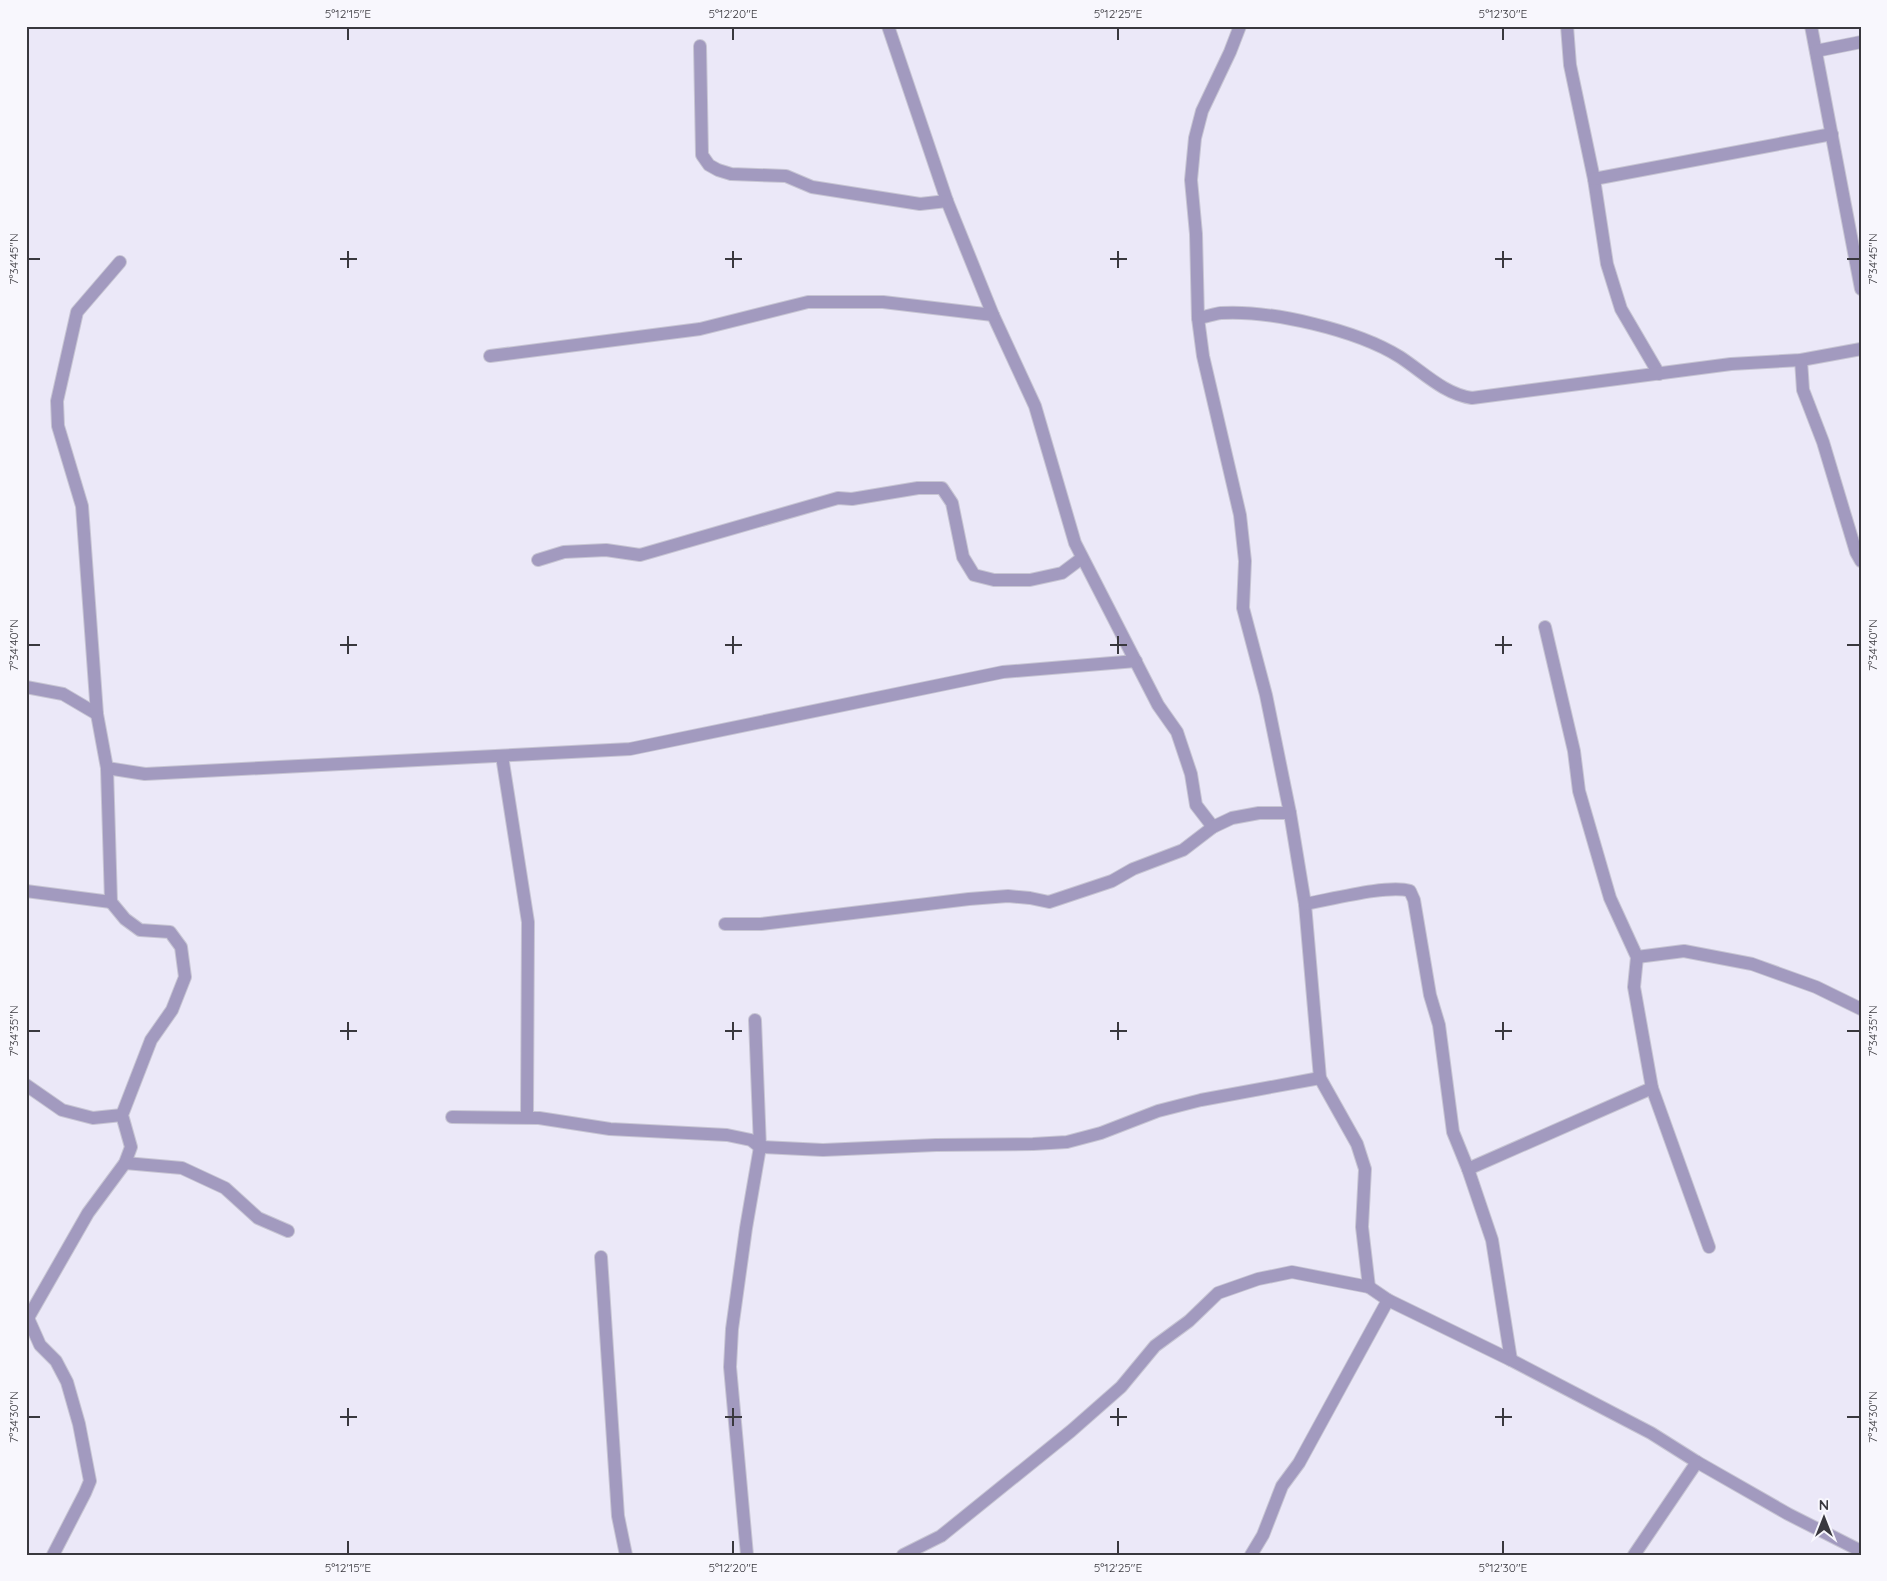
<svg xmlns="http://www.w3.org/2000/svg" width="1887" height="1581" font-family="Quicksand,sans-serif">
<rect width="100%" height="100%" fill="#ebe8f8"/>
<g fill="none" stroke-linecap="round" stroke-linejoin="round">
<defs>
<g id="minor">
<path d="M888,26L947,201L993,315L1035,406L1075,543L1158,705L1177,732L1191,774L1196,805L1213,827"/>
<path d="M1240,26L1230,52L1202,111L1195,138L1191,180L1196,234L1198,318L1203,356L1240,515L1245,561L1243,608L1266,695L1290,813L1305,904L1320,1078L1357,1144L1365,1169L1362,1227L1369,1287"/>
<path d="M1567,26L1570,65L1594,179L1607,264L1621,309L1659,374"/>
<path d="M1811,26L1861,289"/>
<path d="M700,46L702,155L709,165L718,170L731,174L786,176L812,187L920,204L947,201"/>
<path d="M1816,51L1861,42"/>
<path d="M1594,179L1832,134"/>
<path d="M1198,318C1206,317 1213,314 1221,313C1271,310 1357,330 1400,357C1423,372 1444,394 1472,398L1731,364L1801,360L1861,349"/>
<path d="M490,356L700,329L808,302H883L993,315"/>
<path d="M1801,360L1803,390L1823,442L1856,552L1861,561"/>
<path d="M538,560L564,552L606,550L640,555L838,498L852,499L918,488H942L952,503L963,557L974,575L994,580H1030L1062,573L1082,558"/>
<path d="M1545,627L1574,751L1579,791L1610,898L1637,957L1634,987L1652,1088L1709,1247"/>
<path d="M26,687L63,694L97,714"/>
<path d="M502,756L528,922L527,1117"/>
<path d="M107,768L145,774L630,749L1003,672L1136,661"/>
<path d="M26,891L111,902"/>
<path d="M1305,904C1329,900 1389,884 1410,891L1414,900L1430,995L1439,1025L1453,1132L1468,1169L1492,1240L1511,1360"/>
<path d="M725,924H761L969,899L1008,896L1030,898L1049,902L1112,881L1133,869L1183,850L1213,827L1232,818L1259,813H1290"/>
<path d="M1637,957L1684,951L1752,964L1816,987L1861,1009"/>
<path d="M26,1085L62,1110L93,1118L122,1115"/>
<path d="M452,1117L539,1118L610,1129L727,1135L751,1140L760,1147L823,1150L936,1145L1033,1144L1067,1142L1101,1133L1158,1111L1201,1100L1320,1078"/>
<path d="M125,1163L182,1168L225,1188L258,1218L288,1231"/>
<path d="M1468,1169L1652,1088"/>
<path d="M601,1257L618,1516L626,1555"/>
<path d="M26,1317L28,1318L88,1213L125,1163L131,1147L122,1115L151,1040L172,1010L185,977L181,947L170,932L140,930L125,919L111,902L107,768L97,714L82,506L58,426L57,401L77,312L120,262"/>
<path d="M28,1318L40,1345L56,1361L67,1382L79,1424L90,1481L85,1493L53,1555"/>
<path d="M747,1555L730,1367L732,1329L746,1228L760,1147L755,1020"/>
<path d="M903,1555L941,1536L1071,1431L1121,1387L1155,1346L1189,1321L1218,1293L1258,1279L1292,1272L1369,1287L1388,1300L1511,1360L1651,1433L1697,1462L1788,1514L1861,1551"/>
<path d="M1251,1555L1263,1535L1282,1486L1299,1463L1388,1300"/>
<path d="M1634,1555L1697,1462"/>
</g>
</defs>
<use href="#minor" stroke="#c7c5d3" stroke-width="14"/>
<use href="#minor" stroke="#a29abf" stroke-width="12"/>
</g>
<path fill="none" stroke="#39383e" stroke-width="2" d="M348,28V40M733,28V40M1118,28V40M1503,28V40M348,251V268M733,251V268M1118,251V268M1503,251V268M28,259H40M340,259H357M725,259H742M1110,259H1127M1495,259H1512M1847,259H1860M348,636V654M733,636V654M1118,636V654M1503,636V654M28,645H40M340,645H357M725,645H742M1110,645H1127M1495,645H1512M1847,645H1860M348,1022V1040M733,1022V1040M1118,1022V1040M1503,1022V1040M28,1031H40M340,1031H357M725,1031H742M1110,1031H1127M1495,1031H1512M1847,1031H1860M348,1408V1426M733,1408V1426M1118,1408V1426M1503,1408V1426M28,1417H40M340,1417H357M725,1417H742M1110,1417H1127M1495,1417H1512M1847,1417H1860M348,1541V1554M733,1541V1554M1118,1541V1554M1503,1541V1554"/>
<rect width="1887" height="1581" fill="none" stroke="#f8f7fd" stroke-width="55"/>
<g transform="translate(1824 1518)" stroke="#f8f7fd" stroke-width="4" paint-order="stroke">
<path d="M0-4L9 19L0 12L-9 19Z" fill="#39383e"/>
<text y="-8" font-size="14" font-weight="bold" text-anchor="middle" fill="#39383e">N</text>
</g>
<rect x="28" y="28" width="1832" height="1526" fill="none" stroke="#39383e" stroke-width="2"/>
<g font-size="12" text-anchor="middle" fill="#39383e">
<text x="348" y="18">5°12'15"E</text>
<text x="733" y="18">5°12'20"E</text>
<text x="1118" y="18">5°12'25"E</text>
<text x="1503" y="18">5°12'30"E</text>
<text transform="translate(14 259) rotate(-90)" y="4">7°34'45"N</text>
<text transform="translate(1873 259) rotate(-90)" y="4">7°34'45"N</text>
<text transform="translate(14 645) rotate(-90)" y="4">7°34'40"N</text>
<text transform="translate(1873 645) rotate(-90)" y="4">7°34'40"N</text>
<text transform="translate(14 1031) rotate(-90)" y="4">7°34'35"N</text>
<text transform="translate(1873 1031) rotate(-90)" y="4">7°34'35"N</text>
<text transform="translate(14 1417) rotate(-90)" y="4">7°34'30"N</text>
<text transform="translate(1873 1417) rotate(-90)" y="4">7°34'30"N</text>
<text x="348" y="1572">5°12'15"E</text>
<text x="733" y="1572">5°12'20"E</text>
<text x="1118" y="1572">5°12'25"E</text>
<text x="1503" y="1572">5°12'30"E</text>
</g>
</svg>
